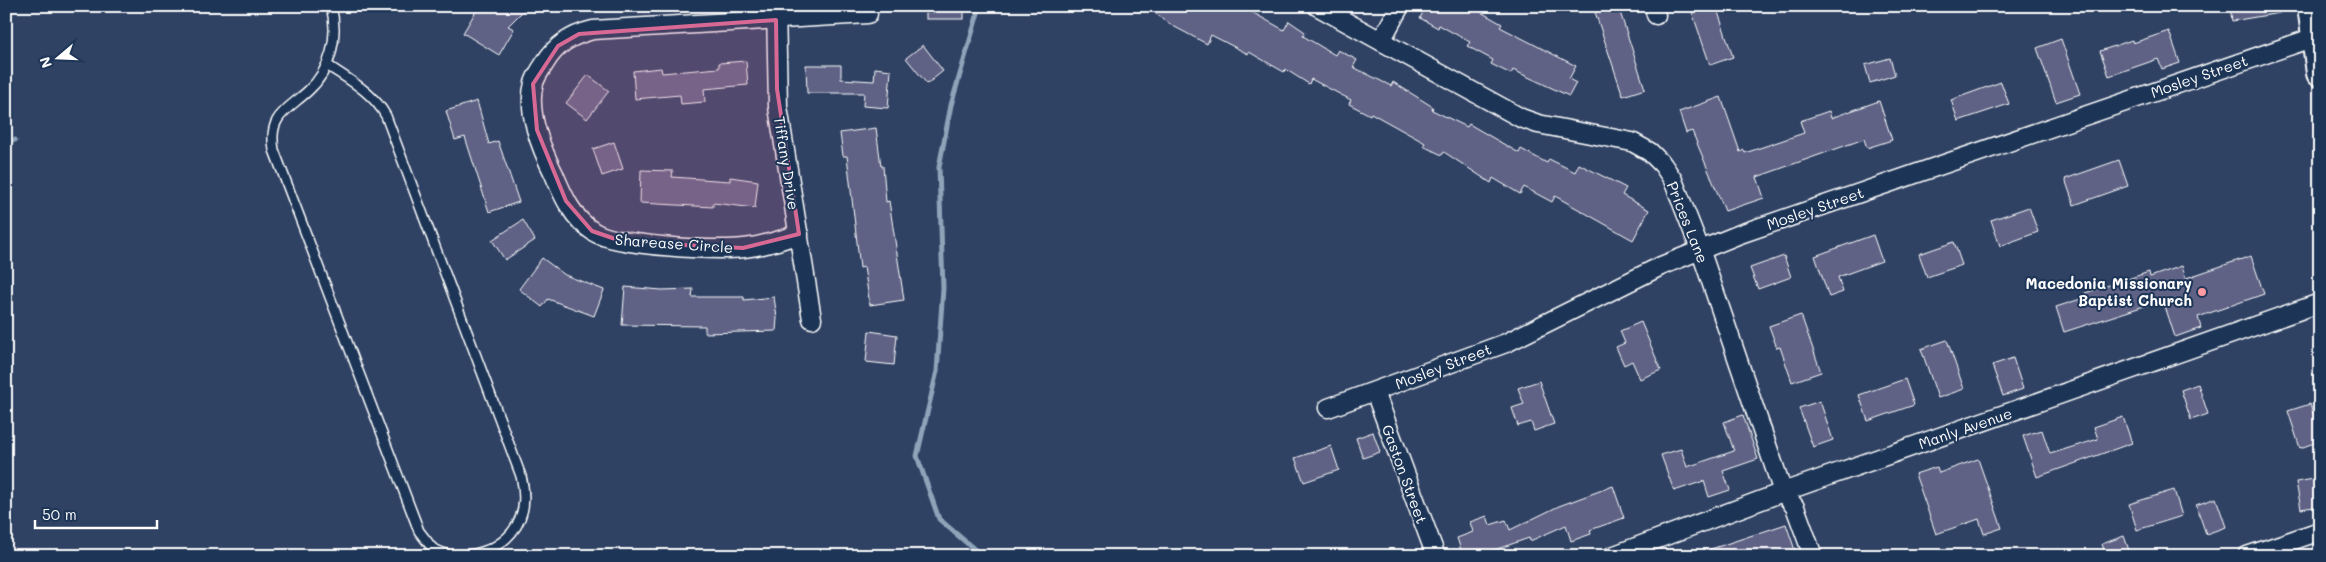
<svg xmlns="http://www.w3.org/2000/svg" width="2326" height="562" font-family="Mali,sans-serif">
<rect width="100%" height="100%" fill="#304264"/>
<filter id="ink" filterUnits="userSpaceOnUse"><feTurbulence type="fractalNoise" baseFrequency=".02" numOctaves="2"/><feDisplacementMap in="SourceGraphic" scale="10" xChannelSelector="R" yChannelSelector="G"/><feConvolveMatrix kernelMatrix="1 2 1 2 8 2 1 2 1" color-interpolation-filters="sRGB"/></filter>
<g filter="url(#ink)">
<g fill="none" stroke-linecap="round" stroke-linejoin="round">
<g stroke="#8ea4b8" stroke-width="5">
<path d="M980,6L951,105L939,167L943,288L937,371L917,456L939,519L982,556"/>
<path d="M6,140H15"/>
</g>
</g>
<g fill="#5e6285" stroke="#fff">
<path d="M479,6H528L508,26L514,29L499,55L463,33Z"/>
<rect x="926" y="6" width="38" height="13"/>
<path d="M1145,6H1241L1284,30L1289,21L1305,32L1303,36L1335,55L1338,50L1357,60L1353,67L1391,86L1393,82L1433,107L1432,110L1467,127L1469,124L1519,153L1521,149L1547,163L1549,159L1575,172L1579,164L1626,188L1622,195L1649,210L1633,240L1555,196L1552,202L1524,187L1520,194L1493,178L1491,183L1444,152L1442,155L1423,146L1425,143L1371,113L1370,115L1349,104L1351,100L1311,79L1309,84L1285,69L1284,72L1249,52L1248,54L1211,35L1207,44L1173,26Z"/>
<path d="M1426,6H1482L1479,11L1502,24L1500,27L1576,66L1569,79L1576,83L1569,96L1513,70L1511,74L1491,64L1493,60L1467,46L1470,42L1439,25L1438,28L1420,18Z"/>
<path d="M1593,6H1618L1645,89L1623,96Z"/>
<path d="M1690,6H1716L1733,57L1710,65Z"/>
<path d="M2230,6H2279L2280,13L2232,21Z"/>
<path d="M2169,31L2180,63L2162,69L2158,59L2109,76L2100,51L2132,40L2133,43Z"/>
<path d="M2061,39L2080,94L2056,102L2037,48Z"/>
<path d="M923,45L943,71L927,84L906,58Z"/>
<path d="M1890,58L1895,75L1870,83L1865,65Z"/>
<path d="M746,61L748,85L704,89L705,102L681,104L680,95L635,99L633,71L661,68L662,73L719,68V63Z"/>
<path d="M806,65H841V79L874,81L875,68L891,70L888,108L863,106L864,93H807Z"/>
<path d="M588,75L609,91L587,119L566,103Z"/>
<path d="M2001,82L2009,104L1958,121L1951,100Z"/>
<path d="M1721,97L1740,152L1744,150L1745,153L1804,133L1800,121L1829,111L1831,118L1879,101L1892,140L1867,148L1864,139L1757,177L1764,198L1725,211L1692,131L1686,133L1679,112Z"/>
<path d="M477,101L489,144L498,141L519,202L489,212L465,137L455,140L446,111Z"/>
<path d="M876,128L881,166H883L886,202L889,201L904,300L870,305L864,267L860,268L847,156H843L840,133Z"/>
<path d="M614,142L623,169L602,176L593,149Z"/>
<path d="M2119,160L2128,186L2074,205L2065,179Z"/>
<path d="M641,170L673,171L672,177L730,181V177L758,181L755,208L713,203V207L640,203Z"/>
<path d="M2029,207L2038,232L2000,246L1991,220Z"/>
<path d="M523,220L535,240L505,260L492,240Z"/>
<path d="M1873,235L1882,261L1838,277L1843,292L1829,297L1815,256Z"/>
<path d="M1954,242L1962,265L1927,277L1919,254Z"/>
<path d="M1784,256L1791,277L1758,289L1750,268Z"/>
<path d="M2251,256L2264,294L2198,317L2201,328L2175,337L2163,300L2064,332L2056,307L2087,297L2085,293L2149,272L2150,277L2182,266L2186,278Z"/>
<path d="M542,258L565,275L604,290L594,316L548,299L542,307L519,289Z"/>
<path d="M625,287L662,290L693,289L692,297H744V300L774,297L777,318L776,331L705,333V326L622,325Z"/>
<path d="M1801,315L1821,372L1792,382L1780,347L1777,348L1769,326Z"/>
<path d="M1641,322L1661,370L1640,379L1632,361L1624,365L1616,347L1625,343L1620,331Z"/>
<path d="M869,331L897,335L894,365L866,362Z"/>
<path d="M1947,340L1964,389L1938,398L1921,349Z"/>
<path d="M2013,358L2023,389L2003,396L1992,365Z"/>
<path d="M1905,379L1914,405L1868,421L1859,395Z"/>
<path d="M1539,381L1554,424L1534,431L1531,422L1518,426L1512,408L1524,404L1518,388Z"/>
<path d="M2198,384L2208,414L2191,420L2181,390Z"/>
<path d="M1820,401L1833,440L1813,447L1799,408Z"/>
<path d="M2310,404L2320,433V441L2300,448L2288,411Z"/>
<path d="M1743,415L1758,459L1723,471L1730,490L1709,497L1704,481L1674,491L1661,455L1681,449L1687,467L1734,451L1724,422Z"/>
<path d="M2123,417L2132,443L2037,477L2023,436L2042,430L2050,454L2098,439L2094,427Z"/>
<path d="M1373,432L1380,452L1363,458L1356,438Z"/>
<path d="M1331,446L1339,470L1304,482L1295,458Z"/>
<path d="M1978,459L2002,528L1984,534L1979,519L1936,534L1915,474L1937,467L1939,473Z"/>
<path d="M2320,478V506L2301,509L2296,482Z"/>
<path d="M1613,486L1624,518L1590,530L1591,534L1571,541L1566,525L1530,541L1529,538L1477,556H1463L1457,538L1473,532L1470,522L1487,516L1490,525L1506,520L1510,530L1559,506Z"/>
<path d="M2174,490L2182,516L2137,530L2129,504Z"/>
<path d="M2216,498L2226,527L2206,534L2196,505Z"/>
<path d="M1786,524L1797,556H1696V554Z"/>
<path d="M2124,536L2131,556H2106L2102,544Z"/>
</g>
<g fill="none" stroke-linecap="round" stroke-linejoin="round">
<defs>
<g id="lane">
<path d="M331,6C339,37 331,70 308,91C286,111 268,116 274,150L419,531L433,549L451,556"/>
<path d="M327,65C349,80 373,92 386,116L521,476C533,523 505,553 459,556"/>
</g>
<g id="street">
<path d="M776,6L778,107L812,319"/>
<path d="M1317,6L1521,118L1538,124L1632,142L1650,152L1663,165L1673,180L1700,249L1783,492L1795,507L1813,556"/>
<path d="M1654,6L1656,15"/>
<path d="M1381,41L1400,6"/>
<path d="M799,234C781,240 763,246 744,248C715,251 617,246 594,232C573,219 563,196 554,174C541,148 526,112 534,83C536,76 541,69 545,63C556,44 572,35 593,30L868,14"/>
<path d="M1375,392L1436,556"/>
<path d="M1328,408L1506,343L1661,266L1740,234L2315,37"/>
<path d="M1612,556L1783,492L2320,303"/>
<path d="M2247,556L2320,531"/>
</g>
<path id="secondary" d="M2311,6L2320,73"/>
</defs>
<use href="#lane" stroke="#fff" stroke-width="12"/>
<use href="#street" stroke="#fff" stroke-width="21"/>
<use href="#secondary" stroke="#fff" stroke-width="30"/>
<use href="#lane" stroke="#1d3557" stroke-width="9"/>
<use href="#street" stroke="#1d3557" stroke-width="18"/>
<use href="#secondary" stroke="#1d3557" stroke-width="26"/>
</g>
</g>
<path fill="#d76994" fill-opacity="0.2" stroke="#d76994" stroke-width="4" stroke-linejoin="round" d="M776,20L777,89L799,234L743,248L624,242L592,231L566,201L537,130L533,84L558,46L579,34Z"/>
<circle fill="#ff9aa2" stroke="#1d3557" stroke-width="2" cx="2202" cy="292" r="5"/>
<g text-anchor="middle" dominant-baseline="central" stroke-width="4" stroke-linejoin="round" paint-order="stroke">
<g font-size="15" fill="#fff" stroke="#1d3557">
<text transform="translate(2199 76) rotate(-19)">Mosley Street</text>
<text transform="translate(787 163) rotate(81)">Tiffany Drive</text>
<text transform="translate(1815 208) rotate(-19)">Mosley Street</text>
<text transform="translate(1688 222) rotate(68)">Prices Lane</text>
<text transform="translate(674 243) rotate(4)">Sharease Circle</text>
<text transform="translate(1443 366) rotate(-21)">Mosley Street</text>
<text transform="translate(1965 428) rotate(-19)">Manly Avenue</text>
<text transform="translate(1405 474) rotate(70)">Gaston Street</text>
</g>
<g font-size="15" font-weight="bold" fill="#fff" stroke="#1d3557" text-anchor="end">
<text x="2192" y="283">Macedonia Missionary<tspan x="2192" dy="17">Baptist Church</tspan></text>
</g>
</g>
<rect width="2326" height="562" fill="none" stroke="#1d3557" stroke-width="25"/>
<rect x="12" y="12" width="2301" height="537" fill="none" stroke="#fff" stroke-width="2" filter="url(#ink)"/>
<g transform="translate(58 58) rotate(251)" stroke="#1d3557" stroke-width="4" paint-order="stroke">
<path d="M0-4L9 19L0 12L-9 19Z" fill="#ffffff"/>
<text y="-8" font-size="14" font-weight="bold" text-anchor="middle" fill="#ffffff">N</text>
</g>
<path d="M35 520v8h122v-8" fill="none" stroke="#ffffff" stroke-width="2.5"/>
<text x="42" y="520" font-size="15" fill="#ffffff" stroke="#1d3557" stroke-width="4" paint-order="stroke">50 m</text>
</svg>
